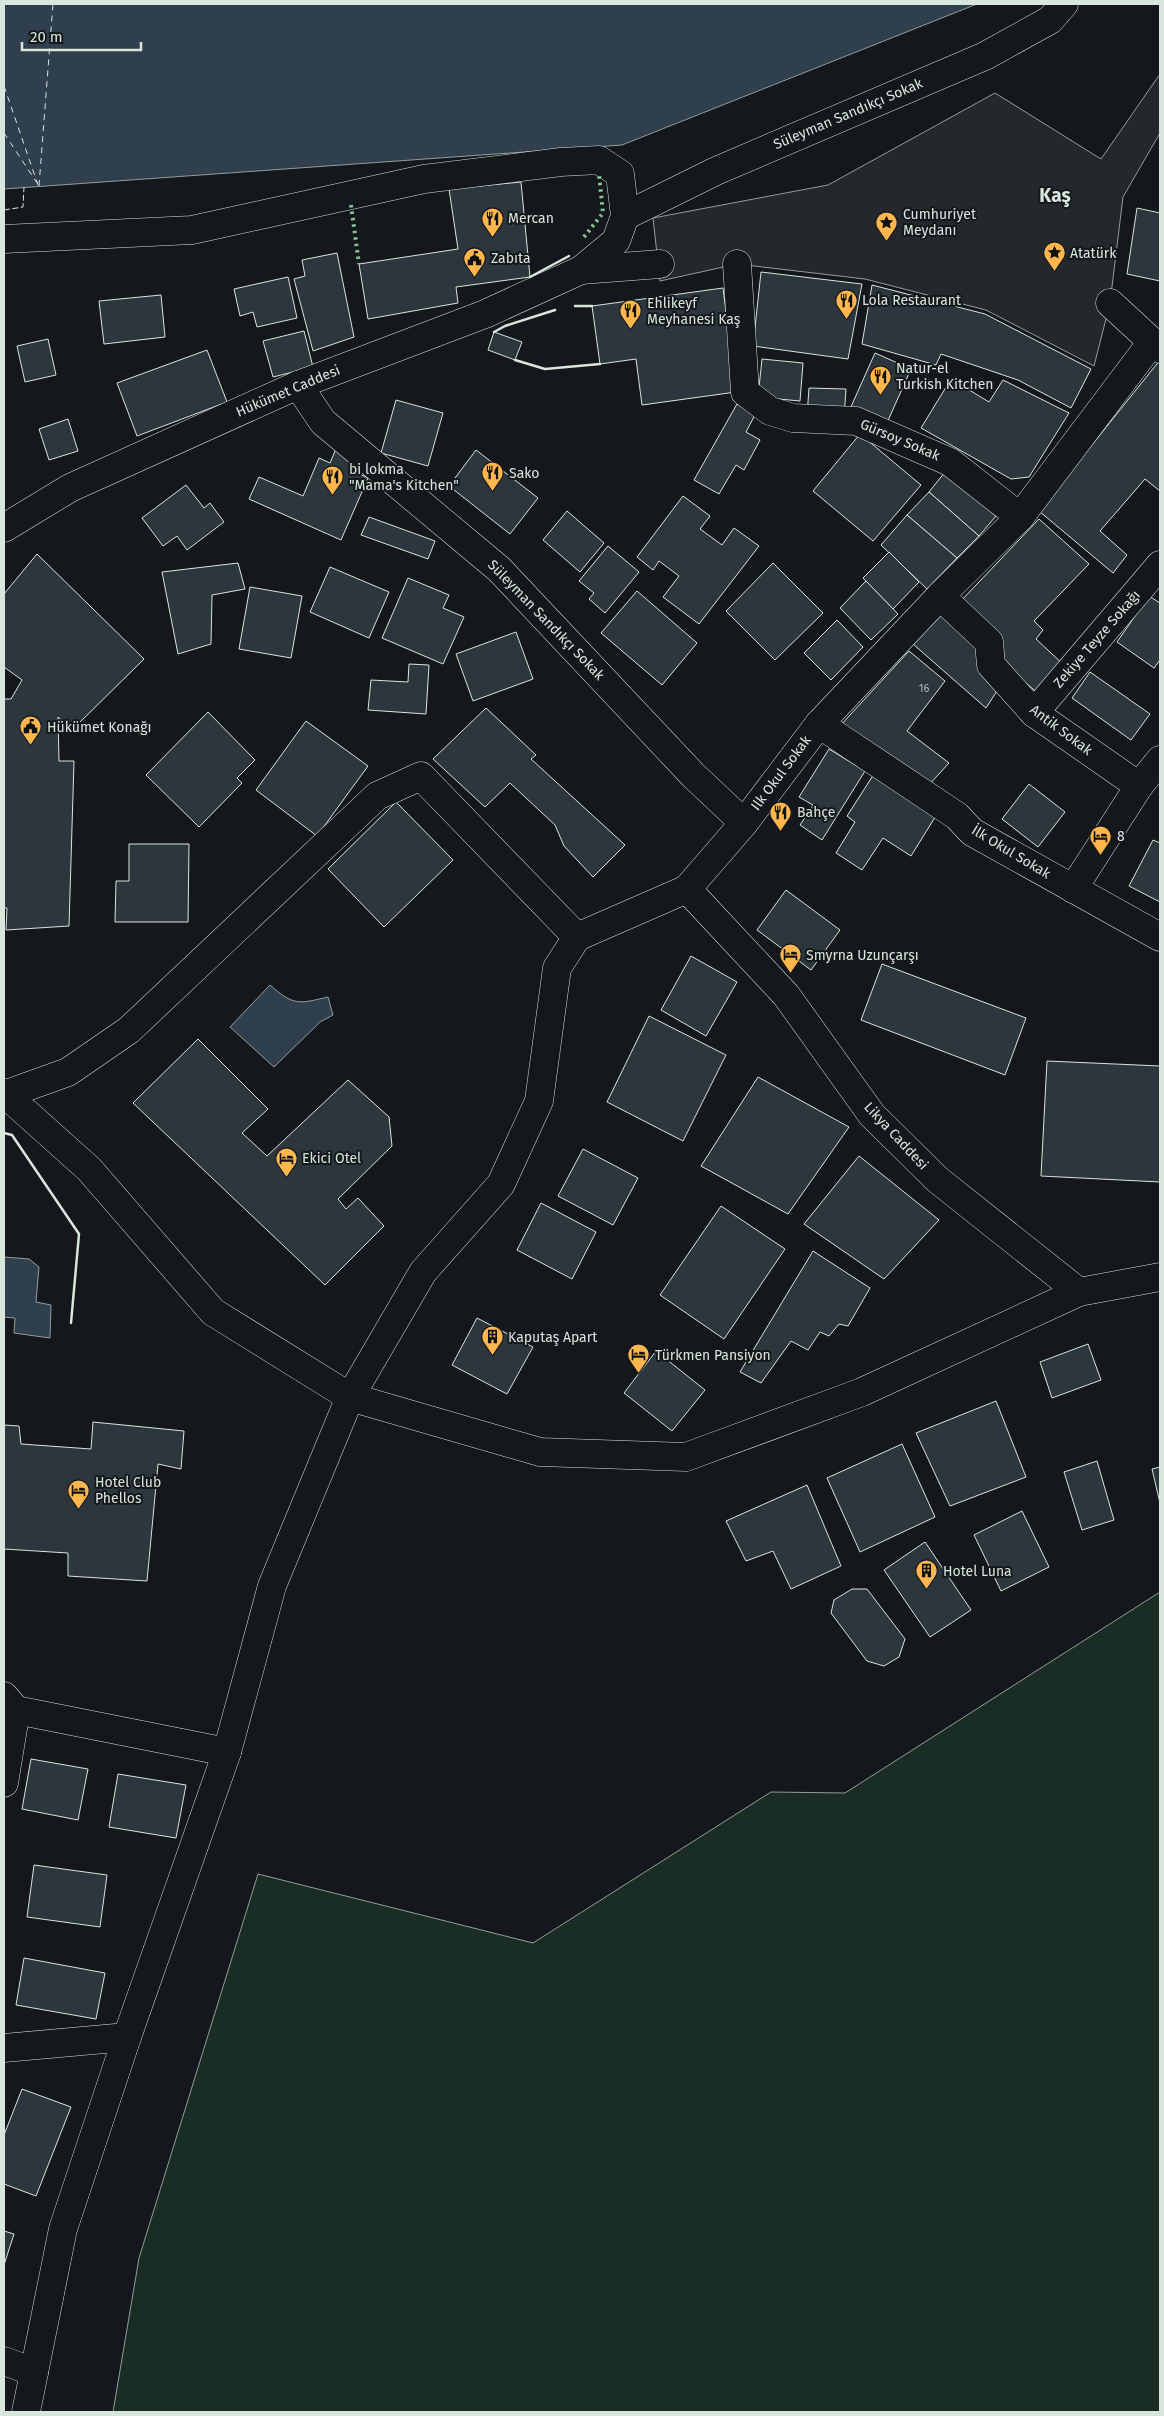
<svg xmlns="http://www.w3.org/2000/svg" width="1164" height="2416" font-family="'Fira Sans',sans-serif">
<rect width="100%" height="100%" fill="#14181c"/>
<path fill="#1a2d24" stroke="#939e99" d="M1160,1592V2412H113L139,2258L258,1874L533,1943L771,1792L845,1793Z"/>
<path fill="#24282b" stroke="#939e99" d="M1160,74V133L1123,197L1110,303L1094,366L986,310L865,279L737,264L660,281L653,218L828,185L995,93L1101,159Z"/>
<g fill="#2f3f4d" stroke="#939e99">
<path d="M4,4H977L622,145L4,189Z"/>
<path d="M270,985C294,1006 298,1004 328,997L333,1015L320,1022L274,1067L230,1027Z"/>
<path d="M4,1257L29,1259L39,1267L36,1302L51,1305L50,1338L14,1333L15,1318L4,1317Z"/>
</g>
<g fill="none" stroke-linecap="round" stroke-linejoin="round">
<g stroke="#d8e6dc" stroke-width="1" stroke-dasharray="6 5" stroke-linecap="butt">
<path d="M4,86L38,185"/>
<path d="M4,133L37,183"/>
<path d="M39,186L53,4"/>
</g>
</g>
<g fill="#2c363c" stroke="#d8e6dc">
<path d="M521,182L530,277L456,287L458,303L368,319L359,264L458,249L449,189Z"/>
<path d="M1137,208L1160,213V281L1127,274Z"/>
<path d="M337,253L354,337L313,351L294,279L305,276L302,260Z"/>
<path d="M761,272L862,284L848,359L753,346Z"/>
<path d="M288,277L297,318L257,327L253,312L240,316L234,289Z"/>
<path d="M872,285L985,314L1091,369L1071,408L1018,380L941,354L936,365L862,344Z"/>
<path d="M723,288L736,392L642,405L636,359L600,364L592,306Z"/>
<path d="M161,295L165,337L104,344L99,301Z"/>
<path d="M304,331L313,367L273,377L263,341Z"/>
<path d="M494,332L522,342L515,360L488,350Z"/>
<path d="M48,339L56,375L25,382L17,346Z"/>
<path d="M207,350L227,402L137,436L117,383Z"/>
<path d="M875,353L911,369L886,425L850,409Z"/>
<path d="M762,359L803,363L800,401L758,397Z"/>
<path d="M1160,360V491L1145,479L1100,531L1127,555L1113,573L1039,511Z"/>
<path d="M951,379L989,402L1003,380L1069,413L1029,477L1011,479L921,428Z"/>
<path d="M809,388L846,389L844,418L807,416Z"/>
<path d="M396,400L443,413L428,466L381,453Z"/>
<path d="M737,404L755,415L746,432L760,440L744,470L736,465L719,494L694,480Z"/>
<path d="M68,419L78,451L49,460L39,429Z"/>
<path d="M860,434L921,485L873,541L813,491Z"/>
<path d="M336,449L356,458L351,470L368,478L341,540L249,499L259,477L303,496L319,458L330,463Z"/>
<path d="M476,450L538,498L510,534L449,486Z"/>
<path d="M945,472L996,516L979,536L929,492Z"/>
<path d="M186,485L204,508L210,503L224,522L187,550L177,536L163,546L142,518Z"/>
<path d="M929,492L979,536L957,558L907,515Z"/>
<path d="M683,496L710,516L700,529L722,545L734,528L759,546L699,624L663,597L679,576L659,561L653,570L637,557Z"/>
<path d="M567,511L604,543L580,572L543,540Z"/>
<path d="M907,515L957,558L927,589L881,545Z"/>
<path d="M369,517L435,541L428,559L361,535Z"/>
<path d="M1039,519L1089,564L1034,621L1043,630L1036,639L1065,666L1040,695L1006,666L957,605Z"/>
<path d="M608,546L639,572L605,613L589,599L594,593L579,581Z"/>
<path d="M889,552L919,582L893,609L863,578Z"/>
<path d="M37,554L144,659L72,730L58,717L59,761H74L69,926L6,930L7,908H4V699H11L22,680L4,667V594Z"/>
<path d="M238,563L245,589L212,595L211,644L178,654L162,572Z"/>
<path d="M773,563L823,613L775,660L726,611Z"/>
<path d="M330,567L389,592L369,638L310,612Z"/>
<path d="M408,578L449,595L443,608L464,617L443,664L382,638Z"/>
<path d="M866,581L898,614L871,640L840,608Z"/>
<path d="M250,587L302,596L291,658L239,649Z"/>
<path d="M637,591L697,643L662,685L601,633Z"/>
<path d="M1149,596L1160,603V660L1154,668L1117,642Z"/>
<path d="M945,609L983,643L1002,683L986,708L913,644Z"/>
<path d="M837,620L863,647L831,680L804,653Z"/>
<path d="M516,632L533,679L473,701L456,654Z"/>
<path d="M909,651L945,681L907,731L949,763L927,787L839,727Z"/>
<path d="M409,664L429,665L426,714L368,710L371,680L408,682Z"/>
<path d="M1090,672L1150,714L1131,740L1072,698Z"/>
<path d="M486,708L536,755L531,759L625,845L593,877L564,846L555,825L510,783L485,807L433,759Z"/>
<path d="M208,712L255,760L237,778L242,783L199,827L146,775Z"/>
<path d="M306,721L368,766L317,836L256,790Z"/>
<path d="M829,749L865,771L822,840L800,825L813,805L799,797Z"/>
<path d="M874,774L937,814L911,856L883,838L862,870L836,853L855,822L847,816Z"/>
<path d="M1029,784L1065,812L1038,847L1002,819Z"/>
<path d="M396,802L453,860L384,927L328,869Z"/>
<path d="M1153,840L1160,843V902L1129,886Z"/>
<path d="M129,844H189L188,922H115L116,881H129Z"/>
<path d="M786,890L840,930L811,970L757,930Z"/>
<path d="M691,956L737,982L706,1036L661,1010Z"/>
<path d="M882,964L1026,1018L1005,1075L861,1020Z"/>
<path d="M649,1016L726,1055L683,1141L607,1102Z"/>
<path d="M198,1039L268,1109L242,1133L267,1156L348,1080L389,1117L392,1146L338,1199L346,1209L358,1198L384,1226L325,1285L133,1103Z"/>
<path d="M1047,1061L1160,1066V1182L1041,1176Z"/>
<path d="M758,1077L849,1127L788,1214L701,1166Z"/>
<path d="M583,1149L638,1178L613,1225L558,1196Z"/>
<path d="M859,1156L939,1220L884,1279L804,1224Z"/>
<path d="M541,1203L596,1232L572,1279L517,1250Z"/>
<path d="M721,1206L785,1249L724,1339L660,1295Z"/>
<path d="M813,1251L870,1288L848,1326L839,1324L829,1336L820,1332L808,1350L791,1341L761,1383L740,1372Z"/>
<path d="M477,1318L533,1347L507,1394L452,1365Z"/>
<path d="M1088,1344L1101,1380L1052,1398L1040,1362Z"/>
<path d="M656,1351L705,1390L672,1431L624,1393Z"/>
<path d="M996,1401L1026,1477L950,1506L916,1433Z"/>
<path d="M93,1422L184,1431L181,1469L158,1464L147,1581L68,1576V1553L4,1549V1425L19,1426L21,1444L91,1449Z"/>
<path d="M902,1444L935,1517L860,1552L827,1478Z"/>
<path d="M1097,1461L1114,1520L1082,1530L1064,1472Z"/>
<path d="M1160,1467V1503L1152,1469Z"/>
<path d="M807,1485L841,1566L791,1589L773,1551L746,1561L726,1521Z"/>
<path d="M1022,1511L1049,1567L1001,1591L974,1535Z"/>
<path d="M925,1542L971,1610L930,1637L884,1570Z"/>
<path d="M852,1589H867L905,1639L899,1657L884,1666L867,1661L831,1613L834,1600Z"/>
<path d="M31,1759L88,1769L78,1820L22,1809Z"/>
<path d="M118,1774L186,1785L176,1838L109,1827Z"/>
<path d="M34,1865L107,1875L100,1927L27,1917Z"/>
<path d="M24,1958L105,1973L96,2019L16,2005Z"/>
<path d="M22,2089L71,2107L36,2196L4,2184V2135Z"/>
<path d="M4,2231L14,2234L4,2265Z"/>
</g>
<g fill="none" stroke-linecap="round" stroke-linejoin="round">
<defs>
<g id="minor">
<path d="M625,216L716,171L985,56L1050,20L1064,4"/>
<path d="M4,239L192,230L424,179L561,162L599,160L620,174L625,216L616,241L581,270L485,314L298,385L70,488L4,528"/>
<path d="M737,264L745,392L770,411L793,418L856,421L950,462L1020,517"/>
<path d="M581,270L660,264"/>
<path d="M1110,303L1160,349"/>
<path d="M298,385L323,422L499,569L693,775L744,823"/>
<path d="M940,596L989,642L991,665L1034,713L1139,786"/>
<path d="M1034,713L1160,565"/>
<path d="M819,724L957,816L972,832L1160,937"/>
<path d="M687,889L786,995L872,1115L938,1180L1079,1292"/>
<path d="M1073,889L1139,786L1160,760"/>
<path d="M577,937L687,889L744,823L819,724L940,596L1020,517L1152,342"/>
<path d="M4,1093L89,1169L213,1312L350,1397L540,1452L686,1457L862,1392L1079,1292L1160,1277"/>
<path d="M4,1095L68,1072L129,1030L377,796L421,776L577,937"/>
<path d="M4,1696L16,1710L227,1752"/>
<path d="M4,1783L16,1710"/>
<path d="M4,2048L127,2037"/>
<path d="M4,2361L34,2372"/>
<path d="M26,2412L63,2229L127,2037L227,1752L272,1586L350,1397L423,1272L501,1184L539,1101L557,968L577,937"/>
</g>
</defs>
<use href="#minor" stroke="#d8e6dc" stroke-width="29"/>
<use href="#minor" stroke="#14181c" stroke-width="28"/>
<g stroke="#8ac095" stroke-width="4" stroke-dasharray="2.5 4" stroke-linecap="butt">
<path d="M351,205L359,264"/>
<path d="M584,237L603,213L599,174"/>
</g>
<path stroke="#d8e6dc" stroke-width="1" stroke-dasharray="6 2.5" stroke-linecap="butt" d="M4,210L23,207L24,187"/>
<g stroke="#d8e6dc" stroke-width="2.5">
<path d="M530,277L569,256"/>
<path d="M575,306H592"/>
<path d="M494,332L505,326L555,310"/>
<path d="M515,360L545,369L600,364"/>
<path d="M4,1133L12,1135L79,1234L71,1323"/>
</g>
</g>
<defs>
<symbol id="restaurant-pin" viewBox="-11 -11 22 30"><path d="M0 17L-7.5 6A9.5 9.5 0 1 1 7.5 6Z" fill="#ffb74d" stroke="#14181c"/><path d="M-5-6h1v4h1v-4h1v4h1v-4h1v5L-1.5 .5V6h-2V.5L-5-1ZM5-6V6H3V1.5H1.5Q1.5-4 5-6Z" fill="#111"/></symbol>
<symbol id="sight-pin" viewBox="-11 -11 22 30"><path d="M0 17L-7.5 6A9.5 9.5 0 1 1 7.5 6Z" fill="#ffb74d" stroke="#14181c"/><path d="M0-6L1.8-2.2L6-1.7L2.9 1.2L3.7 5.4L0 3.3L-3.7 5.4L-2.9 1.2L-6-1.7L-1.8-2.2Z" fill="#111"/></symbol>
<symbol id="civic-pin" viewBox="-11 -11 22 30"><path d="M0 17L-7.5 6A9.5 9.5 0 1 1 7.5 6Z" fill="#ffb74d" stroke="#14181c"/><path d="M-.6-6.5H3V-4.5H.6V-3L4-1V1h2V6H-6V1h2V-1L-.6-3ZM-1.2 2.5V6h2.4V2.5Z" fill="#111"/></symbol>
<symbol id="hotel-pin" viewBox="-11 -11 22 30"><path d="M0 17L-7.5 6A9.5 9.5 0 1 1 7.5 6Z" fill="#ffb74d" stroke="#14181c"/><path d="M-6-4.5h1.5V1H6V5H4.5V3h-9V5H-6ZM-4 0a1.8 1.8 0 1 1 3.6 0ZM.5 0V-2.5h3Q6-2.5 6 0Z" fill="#111"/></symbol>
<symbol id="building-pin" viewBox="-11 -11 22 30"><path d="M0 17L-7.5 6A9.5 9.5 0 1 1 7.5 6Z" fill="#ffb74d" stroke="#14181c"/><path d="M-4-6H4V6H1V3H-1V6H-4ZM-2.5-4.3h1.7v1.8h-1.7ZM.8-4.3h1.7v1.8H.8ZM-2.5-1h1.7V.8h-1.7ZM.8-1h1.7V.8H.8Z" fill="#111"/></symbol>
</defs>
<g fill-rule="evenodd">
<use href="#restaurant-pin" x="480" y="206" width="25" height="34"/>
<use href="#sight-pin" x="874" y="210" width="25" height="34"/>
<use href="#sight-pin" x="1042" y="240" width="25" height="34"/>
<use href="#civic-pin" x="462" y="246" width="25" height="34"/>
<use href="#restaurant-pin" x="834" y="288" width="25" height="34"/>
<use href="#restaurant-pin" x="618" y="298" width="25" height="34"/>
<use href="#restaurant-pin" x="868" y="364" width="25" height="34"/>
<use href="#restaurant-pin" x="480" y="460" width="25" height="34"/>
<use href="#restaurant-pin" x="320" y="464" width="25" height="34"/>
<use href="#civic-pin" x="18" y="714" width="25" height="34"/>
<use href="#restaurant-pin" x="768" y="800" width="25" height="34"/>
<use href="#hotel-pin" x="1088" y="824" width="25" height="34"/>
<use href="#hotel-pin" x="778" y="942" width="25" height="34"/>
<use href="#hotel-pin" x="274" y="1146" width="25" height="34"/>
<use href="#building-pin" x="480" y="1324" width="25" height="34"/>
<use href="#hotel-pin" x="626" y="1342" width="25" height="34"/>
<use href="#hotel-pin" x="66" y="1478" width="25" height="34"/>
<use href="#building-pin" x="914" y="1558" width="25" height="34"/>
</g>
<g text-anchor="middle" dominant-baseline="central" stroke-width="4" stroke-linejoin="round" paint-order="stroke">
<g font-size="11" fill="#adbab4">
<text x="924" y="688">16</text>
</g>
<g font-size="14" fill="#d8e6dc" stroke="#14181c">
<text transform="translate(848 114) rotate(-23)">Süleyman Sandıkçı Sokak</text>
<text transform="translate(288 391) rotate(-23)">Hükümet Caddesi</text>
<text transform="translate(900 440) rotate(23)">Gürsoy Sokak</text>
<text transform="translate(546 620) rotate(46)">Süleyman Sandıkçı Sokak</text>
<text transform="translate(1097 639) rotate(-49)">Zekiye Teyze Sokağı</text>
<text transform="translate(1061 730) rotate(37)">Antik Sokak</text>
<text transform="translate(781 773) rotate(-53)">Ilk Okul Sokak</text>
<text transform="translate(1011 852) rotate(31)">İlk Okul Sokak</text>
<text transform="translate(896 1136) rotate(47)">Likya Caddesi</text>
</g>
<g font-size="14" fill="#d8e6dc" stroke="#14181c" text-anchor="start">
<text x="903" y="214">Cumhuriyet<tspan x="903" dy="16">Meydanı</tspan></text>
<text x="508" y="218">Mercan</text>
<text x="1070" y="253">Atatürk</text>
<text x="491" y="258">Zabıta</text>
<text x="862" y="300">Lola Restaurant</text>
<text x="647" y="303">Ehlikeyf<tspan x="647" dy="16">Meyhanesi Kaş</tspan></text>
<text x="896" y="368">Natur-el<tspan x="896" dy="16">Turkish Kitchen</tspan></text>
<text x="349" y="469">bi lokma<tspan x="349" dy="16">"Mama's Kitchen"</tspan></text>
<text x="509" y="473">Sako</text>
<text x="47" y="727">Hükümet Konağı</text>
<text x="797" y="812">Bahçe</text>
<text x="1117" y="836">8</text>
<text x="806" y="955">Smyrna Uzunçarşı</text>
<text x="302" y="1158">Ekici Otel</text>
<text x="508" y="1337">Kaputaş Apart</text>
<text x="655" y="1355">Türkmen Pansiyon</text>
<text x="95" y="1482">Hotel Club<tspan x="95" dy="16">Phellos</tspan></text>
<text x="943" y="1571">Hotel Luna</text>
</g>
<g font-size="19" font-weight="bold" fill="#d8e6dc" stroke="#14181c">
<text x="1055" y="195">Kaş</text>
</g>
</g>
<rect width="1164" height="2416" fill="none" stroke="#d8e6dc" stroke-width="10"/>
<path d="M22 42v8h119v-8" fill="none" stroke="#d8e6dc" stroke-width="2.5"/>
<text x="30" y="42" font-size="15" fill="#d8e6dc" stroke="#14181c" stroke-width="4" paint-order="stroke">20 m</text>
</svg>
